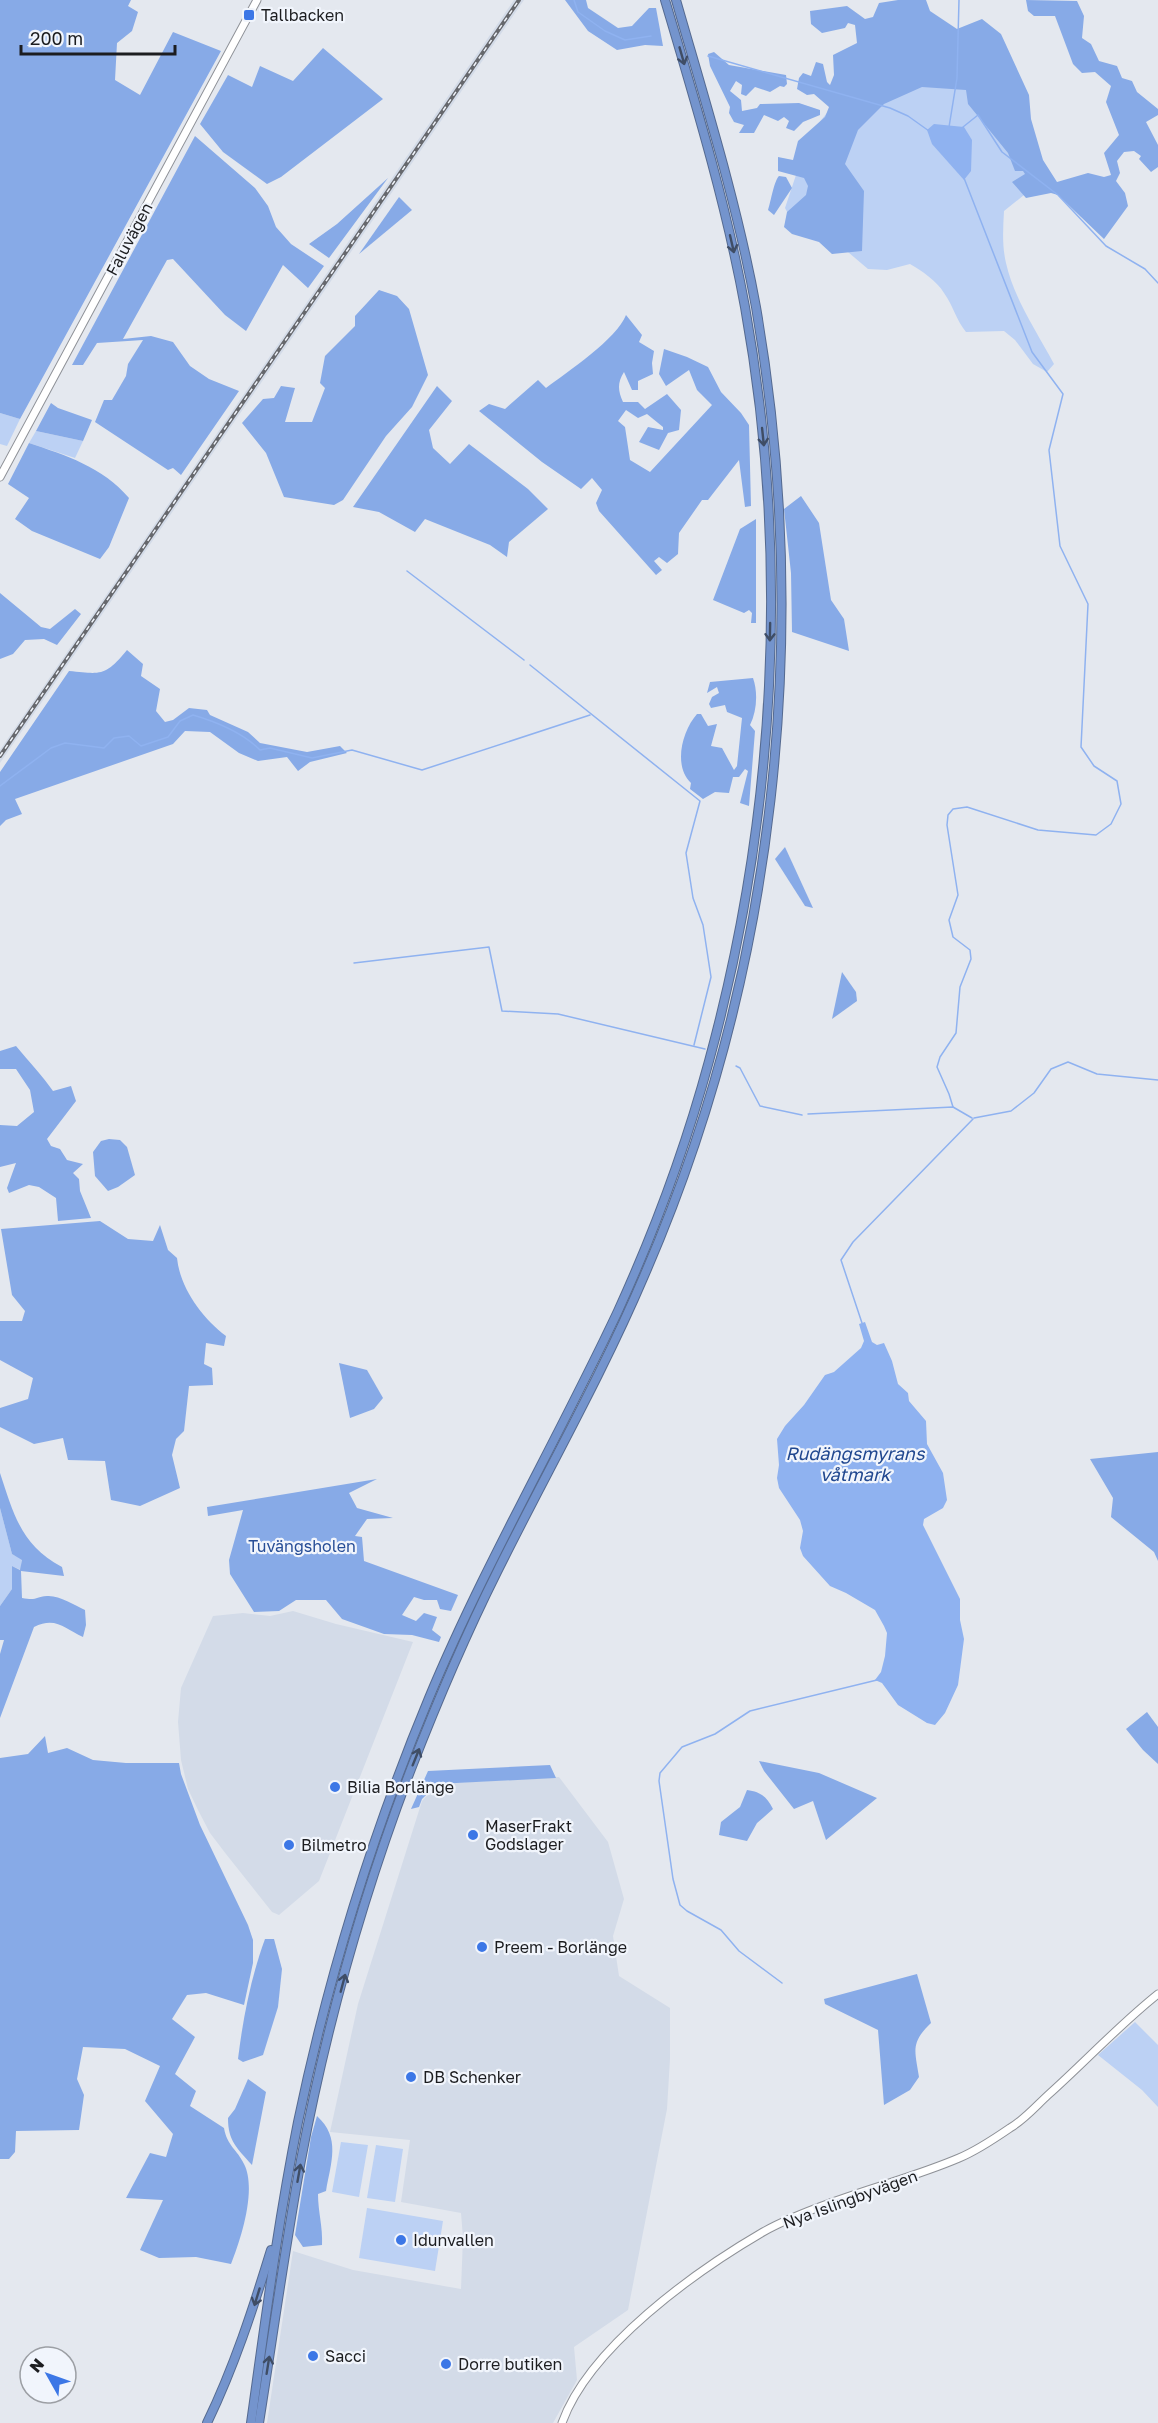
<svg xmlns="http://www.w3.org/2000/svg" width="1158" height="2423" font-family="'Golos Text',sans-serif">
<rect width="100%" height="100%" fill="#e4e8ef"/>
<g fill="#d3dbe8">
<path d="M514,0H524L0,763V750Z"/>
<path d="M293,1611L336,1624L413,1642L319,1881L279,1915L272,1912L226,1854L210,1833L198,1810L188,1789L181,1760L178,1722L181,1688L213,1616L243,1613L270,1616Z"/>
<path d="M559,1777L608,1842L624,1899L613,1936L619,1976L670,2008V2059L667,2109L628,2310L574,2347L577,2380L553,2423H267L293,2251L353,2270L461,2289L463,2238L461,2213L401,2202L410,2140L330,2132L358,2004L422,1801L438,1784Z"/>
</g>
<g fill="#bcd1f4">
<path d="M965,62L1032,160L1024,195L1004,211C1003,229 1002,246 1006,263C1014,299 1037,332 1054,364L1047,372L1033,364L1015,340L1004,331L966,332C956,320 953,305 944,293C937,281 922,271 910,264L887,270L868,269L835,241L793,223L785,208L797,172L800,146L840,97Z"/>
<path d="M0,413L20,419L7,446L0,444Z"/>
<path d="M36,431L83,441L75,458L29,443Z"/>
<path d="M0,1508L12,1554L22,1559L21,1570L12,1566V1589L0,1606Z"/>
<path d="M1135,2022L1158,2045V2107L1142,2090L1098,2055Z"/>
<path d="M341,2142L368,2145L359,2197L332,2192Z"/>
<path d="M376,2145L403,2149L395,2202L367,2198Z"/>
<path d="M367,2208L443,2221L435,2271L359,2258Z"/>
</g>
<g fill="#87aae7">
<path d="M0,0H131L128,6L138,12L132,31L117,43L115,80L140,95L173,32L221,51L20,419L0,413Z"/>
<path d="M565,0H586L588,8L618,28L632,26L649,8H656L663,46L645,45L617,50L588,31Z"/>
<path d="M898,0H926L930,11L957,29L982,19L1001,34L1029,95L1031,119L1043,160L1057,182L1088,173L1104,177L1111,175L1104,153L1119,135L1106,102L1111,86L1095,72L1082,73L1073,64L1055,16H1034L1028,11L1026,0L1077,1L1084,16L1082,38L1091,44L1099,61L1117,66L1122,78L1132,81L1137,92L1158,109V115L1146,122L1158,145V167L1151,172L1139,159L1141,156L1134,151L1124,152L1117,161L1120,173L1116,181L1125,193L1128,206L1104,239L1058,195L1051,193L1026,198L1012,182L1025,174L1023,171H1015L1008,153L968,104L966,90L922,87L884,104L858,130L845,164L864,191L862,251L832,254L819,242L792,234L784,227L787,212L806,195L808,186L804,178L778,171V157L793,160L798,141L825,117L829,107L814,94L807,95L797,89L799,78L803,73L811,76L816,62L823,64L827,82L830,85L834,75L833,55L857,43L855,25L848,23L845,28L822,33L811,24L810,11L847,6L865,19L873,17L879,3Z"/>
<path d="M323,48L383,99L281,177L267,184L223,152L200,124L228,75L252,87L260,66L293,81Z"/>
<path d="M714,52L729,65L786,75L787,84L784,87L780,86L770,92L755,87L746,96L741,94L742,85L736,81L730,91L741,100L742,111L757,108L760,104L799,103L820,110V115L803,122L794,131L786,128L789,121L784,117L778,121L764,115L754,133H739L744,125L734,122L729,113L730,107L710,66L708,54Z"/>
<path d="M195,136L255,188L268,206L276,227L291,244L324,266L308,288L283,265L246,331L225,315L173,259L167,260L123,339L151,336L173,342L190,366L209,379L239,391L181,475L173,468L168,470L95,422L104,400H112L126,376L128,364L143,340L97,343L83,365H72Z"/>
<path d="M779,176L786,177L792,188L774,215L768,210C771,201 774,181 779,176Z"/>
<path d="M388,178L329,258L309,244L337,224Z"/>
<path d="M399,197L412,210L359,254Z"/>
<path d="M379,290L397,296L409,309L428,375L412,407L386,436L343,500L334,505L284,497L266,453L242,423L263,399L274,398L281,386L295,388L285,422H312L325,388L320,383L325,356L355,326V316Z"/>
<path d="M626,315L642,335L639,342L654,351L652,363L653,374L638,381V390H632L624,372C617,383 618,391 623,402H638L645,409L667,394L681,410L679,430L668,433L659,450L639,442L648,427L663,430V427L647,414L638,418L626,410L618,421L625,427L630,460L650,472L712,405L697,390L689,370L666,386L659,374L664,349L687,357L708,367L721,392L741,413L749,425L751,506L745,507L739,460L708,500H702L679,533L678,554L667,563L659,557L654,561L662,570L656,575L599,511L596,503L602,490L592,478L581,489L542,462L479,411L489,404L505,409L538,380L546,388C567,372 617,339 626,315Z"/>
<path d="M437,386L452,401L429,430L433,448L450,464L469,444L528,489L548,509L509,542L507,557L490,545L425,519L415,532L379,512L353,507Z"/>
<path d="M51,403L58,408L92,420L83,441L36,431Z"/>
<path d="M29,443C65,455 103,467 129,498L109,547L100,559L32,531L15,519L29,498L8,484Z"/>
<path d="M801,496L819,523L831,600L844,619L849,651L792,632L791,573L784,509Z"/>
<path d="M756,519V623H751L752,613L749,610L744,613L713,600L740,529Z"/>
<path d="M0,593L41,627L50,629L75,609L81,614L57,645L44,639L25,640L13,654L0,659Z"/>
<path d="M127,650L143,664L141,676L160,689L156,711L165,722L173,720L189,708L207,710L210,715L248,732L260,743L307,752L340,746L347,753L310,762L298,771L287,757L258,761L239,753L210,732L185,731L173,744L15,799L22,814L6,820L0,826V838V772L69,671C101,674 105,677 127,650Z"/>
<path d="M753,678C758,692 757,711 750,725L755,731L749,806L740,803L748,771L745,769L739,777H733L729,793L715,792L703,799L690,789L691,783C673,766 682,731 697,714H701L708,726L717,724L711,746L722,748L734,770L737,766L742,718L727,712L725,705L711,708L709,704L712,697L719,693L717,687L707,693L710,682Z"/>
<path d="M785,847L813,908L805,906L775,859Z"/>
<path d="M842,972L856,992L857,1001L832,1019Z"/>
<path d="M16,1046C29,1062 42,1075 53,1091L71,1086L76,1101L47,1139L51,1146L60,1149L67,1160L83,1164L73,1173L79,1179L80,1191L91,1218L58,1221L56,1198L39,1187L29,1185L9,1193L7,1188L16,1163L0,1167V1125L17,1126L34,1112L30,1090L16,1069H0V1051Z"/>
<path d="M109,1139L120,1140L127,1147L135,1175L118,1187L108,1191L95,1176L93,1152L101,1141Z"/>
<path d="M100,1221L128,1239L153,1241L160,1225L168,1250L177,1258C180,1288 202,1318 226,1336L224,1346L206,1343L204,1364L212,1368L213,1385L189,1386L184,1431L176,1439L172,1455L180,1488L140,1506L111,1500L105,1461L68,1460L63,1438L34,1444L0,1427V1408L28,1399L33,1378L0,1360V1321H22L25,1311L12,1295L1,1229Z"/>
<path d="M339,1363L367,1370L383,1398L374,1409L350,1418Z"/>
<path d="M1158,1452V1561L1154,1552L1111,1517L1113,1498L1090,1459Z"/>
<path d="M0,1473C14,1515 21,1545 62,1567L64,1576L21,1571L22,1598C37,1601 35,1597 47,1596C59,1595 74,1605 85,1610L86,1625L83,1637C65,1629 56,1616 34,1627L0,1718V1654L4,1640H0V1606L12,1589V1566L20,1570L22,1560L12,1554L0,1508Z"/>
<path d="M377,1479L349,1493L357,1508L393,1518L367,1519L355,1536L362,1537L364,1561L458,1595L451,1611L440,1609L437,1600H424L414,1597L402,1615L416,1621L424,1613L437,1617L432,1630L441,1637L439,1642L412,1635L384,1634L342,1619L326,1600H296L279,1611L254,1612L230,1574L229,1560L243,1510L208,1516L207,1507Z"/>
<path d="M1147,1712L1158,1727V1764L1143,1750L1126,1729Z"/>
<path d="M45,1736L48,1753L67,1748L93,1760L126,1763H179L181,1774L200,1825L248,1925L253,1940V1963L244,2005L206,1993L187,1995L172,2019L195,2037L175,2074L196,2091L190,2106L224,2128C227,2146 237,2149 244,2164C257,2189 241,2239 231,2264L196,2257L159,2258L140,2250L163,2200L126,2198L150,2153L166,2157L173,2134L145,2101L160,2066L125,2049L83,2047L77,2079L84,2095L79,2130L16,2131L15,2152L9,2159H0V1758L28,1754Z"/>
<path d="M759,1761L819,1773L877,1798L826,1840L813,1801L794,1809L764,1771Z"/>
<path d="M550,1765L556,1778L437,1784L422,1799L419,1807L411,1809L428,1771Z"/>
<path d="M747,1790C761,1792 767,1797 773,1809L757,1823L747,1841L719,1835L721,1822L740,1807Z"/>
<path d="M265,1939H274L282,1969L278,2007L263,2055L243,2062L238,2059C243,2018 251,1977 265,1939Z"/>
<path d="M917,1974L931,2023C910,2043 915,2051 919,2077L910,2090L884,2105L878,2030L825,2004L824,1999Z"/>
<path d="M248,2079L266,2092L252,2165C237,2148 228,2141 228,2118L235,2109Z"/>
<path d="M317,2116C341,2138 331,2162 326,2191L318,2194C318,2212 323,2227 322,2245L303,2247L295,2235L311,2137Z"/>
</g>
<g fill="#8fb2f0">
<path d="M934,124L964,127L972,140L971,171L964,180L932,144L927,130Z"/>
<path d="M865,1322L872,1342L877,1345L884,1343L892,1361L898,1384L908,1393L909,1401L926,1421L927,1444L943,1473L947,1500L943,1508L924,1519L923,1525L960,1599V1620L964,1639L958,1685L945,1713L935,1725L927,1723L898,1705L882,1683L875,1680L881,1672L885,1656L887,1633L884,1626L875,1610L846,1593L830,1586L803,1556L800,1548L803,1531L800,1520L779,1488L777,1478L779,1465L777,1439L785,1426L804,1405L825,1375L834,1372L861,1348L864,1341L859,1324Z"/>
</g>
<g fill="none" stroke-linecap="round" stroke-linejoin="round">
<g stroke="#8fb2f0" stroke-width="1.5">
<path d="M574,0L578,12L605,31L625,40L651,36"/>
<path d="M708,56L890,108L908,116L929,131"/>
<path d="M949,127L957,78L959,0"/>
<path d="M963,127L978,115L1002,152L1058,195L1106,246L1145,269L1158,283"/>
<path d="M407,571L524,660"/>
<path d="M530,665L700,801L686,853L693,898L703,925L711,977L694,1045"/>
<path d="M0,786L51,748L65,743L104,748L114,738L129,736L141,746L168,737L180,721L193,715C217,722 242,732 260,750L270,748L312,758L352,750L422,770L590,715"/>
<path d="M354,963L489,947L502,1011L558,1014L705,1049"/>
<path d="M736,1066L740,1068L760,1106L802,1115"/>
<path d="M953,1107L949,1094L937,1067L940,1057L956,1033L960,987L971,959L970,950L953,937L949,920L958,895L947,825L948,815L953,809L967,807L1038,830L1096,835L1111,824L1121,804L1117,781L1094,766L1081,747L1088,604L1060,546L1049,450L1063,394L1032,352L964,178"/>
<path d="M808,1114L953,1107L972,1118"/>
<path d="M974,1118L1011,1111L1034,1093L1051,1069L1068,1062L1097,1074L1158,1080"/>
<path d="M862,1323L841,1260L853,1242L973,1119"/>
<path d="M782,1983L739,1951L721,1930L687,1911L680,1905L673,1879L659,1781L660,1773L682,1747L715,1734L750,1711L877,1680"/>
</g>
<defs>
<g id="secondary">
<path d="M0,477L257,0"/>
<path d="M562,2423C589,2347 696,2271 763,2232C784,2220 808,2211 830,2203C873,2187 917,2176 959,2158C976,2151 994,2139 1010,2128C1024,2120 1036,2106 1048,2095C1085,2062 1119,2025 1158,1994"/>
</g>
<g id="highway">
<path d="M207,2423C234,2367 253,2309 271,2250"/>
<path d="M251,2423C265,2323 278,2222 298,2122C328,1978 372,1835 429,1698C484,1566 557,1441 618,1311C655,1230 686,1146 709,1061C776,816 790,557 745,307C726,203 695,101 665,0"/>
<path d="M259,2423C273,2335 285,2247 301,2160C326,2027 363,1895 411,1769C437,1702 465,1636 497,1572C546,1473 601,1377 644,1276C776,973 812,632 756,307C737,203 705,101 676,0"/>
</g>
</defs>
<use href="#secondary" stroke="#8e9197" stroke-width="9"/>
<use href="#highway" stroke="#556a90" stroke-width="10"/>
<use href="#secondary" stroke="#fff" stroke-width="7"/>
<use href="#highway" stroke="#7494cd" stroke-width="8"/>
<defs>
<path id="rail" d="M0,756L519,0"/>
</defs>
<use href="#rail" stroke="#66686d" stroke-width="4"/>
<use href="#rail" stroke="#f1f5fc" stroke-width="1.5" stroke-dasharray="4.5" stroke-linecap="butt"/>
</g>
<defs><path id="oneway-shaft" d="M-6 0H5M1.5-3L5.5 0L1.5 3" fill="none" stroke-width="1.6" stroke-linecap="round" stroke-linejoin="round" transform="scale(1.5)"/></defs>
<g stroke="#3f4d65">
<use href="#oneway-shaft" transform="translate(682 56) rotate(74)"/>
<use href="#oneway-shaft" transform="translate(732 244) rotate(77)"/>
<use href="#oneway-shaft" transform="translate(763 437) rotate(84)"/>
<use href="#oneway-shaft" transform="translate(770 632) rotate(91)"/>
<use href="#oneway-shaft" transform="translate(416 1757) rotate(-68)"/>
<use href="#oneway-shaft" transform="translate(343 1983) rotate(-75)"/>
<use href="#oneway-shaft" transform="translate(299 2173) rotate(-80)"/>
<use href="#oneway-shaft" transform="translate(257 2297) rotate(107)"/>
<use href="#oneway-shaft" transform="translate(268 2365) rotate(-81)"/>
</g>
<g fill="#3c77e6" stroke="#f1f5fc" stroke-width="2">
<rect x="243" y="9" width="12" height="12" rx="3"/>
<circle cx="335" cy="1787" r="6"/>
<circle cx="473" cy="1835" r="6"/>
<circle cx="289" cy="1845" r="6"/>
<circle cx="482" cy="1947" r="6"/>
<circle cx="411" cy="2077" r="6"/>
<circle cx="401" cy="2240" r="6"/>
<circle cx="313" cy="2356" r="6"/>
<circle cx="446" cy="2364" r="6"/>
</g>
<g text-anchor="middle" dominant-baseline="central" stroke-width="4.5" stroke-linejoin="round" paint-order="stroke">
<g font-size="16" fill="#1c1d20" stroke="#f1f5fc" text-anchor="start">
<text x="261" y="15">Tallbacken</text>
<text x="347" y="1787">Bilia Borlänge</text>
<text x="485" y="1826">MaserFrakt<tspan x="485" dy="18">Godslager</tspan></text>
<text x="301" y="1845">Bilmetro</text>
<text x="494" y="1947">Preem - Borlänge</text>
<text x="423" y="2077">DB Schenker</text>
<text x="413" y="2240">Idunvallen</text>
<text x="325" y="2356">Sacci</text>
<text x="458" y="2364">Dorre butiken</text>
</g>
<g font-size="16" fill="#1c1d20" stroke="#f1f5fc">
<text transform="translate(129 239) rotate(-62)">Faluvägen</text>
<text transform="translate(850 2199) rotate(-20)">Nya Islingbyvägen</text>
</g>
<g font-size="16" fill="#274e97" stroke="#f1f5fc">
<text x="302" y="1546">Tuvängsholen</text>
</g>
<g font-size="18" font-style="italic" fill="#214890" stroke="#f1f5fc">
<text x="855" y="1453">Rudängsmyrans<tspan x="855" dy="21">våtmark</tspan></text>
</g>
</g>
<g transform="translate(48 2375) rotate(310)"><circle r="28" fill="#f1f5fc" stroke="#9c9fa4" stroke-width="1.5"/>
<path d="M0-4.5L10 22L0 15L-10 22Z" fill="#3c77e6"/>
<text y="-9" font-size="16" font-weight="bold" text-anchor="middle" fill="#1c1d20">N</text>
</g>
<path d="M21 45v9h154v-9" fill="none" stroke="#1c1d20" stroke-width="3"/>
<text x="30" y="45" font-size="18" fill="#1c1d20" stroke="#f1f5fc" stroke-width="4.5" paint-order="stroke">200 m</text>
</svg>
